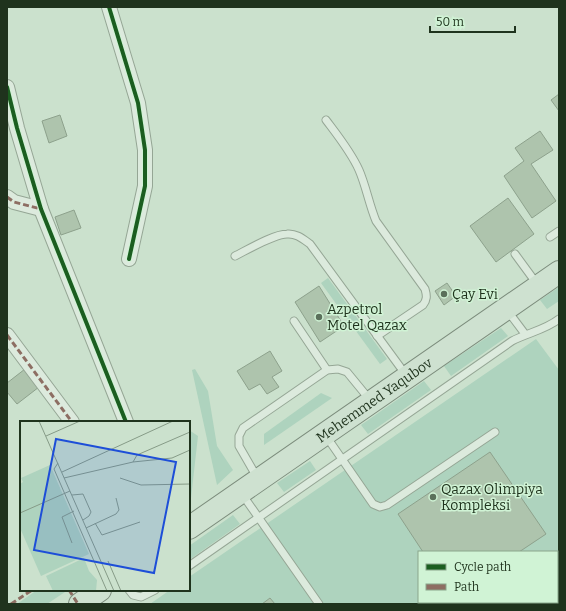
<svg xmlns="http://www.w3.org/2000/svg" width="566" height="611" font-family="Bitter,serif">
<rect width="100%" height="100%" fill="#cbe1cd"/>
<g fill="#aed3be" fill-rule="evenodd">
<path d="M328,278L387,359L380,364L321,283Z"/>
<path d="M559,287V301L547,309L540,300Z"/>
<path d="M501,328L508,336L451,376L444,366Z"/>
<path d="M536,339L559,370V604H150L170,590H189V577ZM419,552H557V602H419Z"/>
<path d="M195,369L208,391L217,446L233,470L217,485L192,370Z"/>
<path d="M424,381L431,390L368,434L361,425Z"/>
<path d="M321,393L332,398L264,445V434Z"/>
<path d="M189,430L198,436L191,498L189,500Z"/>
<path d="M310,461L316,470L284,492L277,483Z"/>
<path d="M233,515L240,524L189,560V546Z"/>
<path d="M37,590H64L65,592L47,604H17Z"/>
</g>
<g fill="#aec4ad" stroke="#8da18c">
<path d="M559,94V111L551,100Z"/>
<path d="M60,115L67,136L49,143L42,121Z"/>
<path d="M540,131L553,150L531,164L556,201L532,218L504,176L524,161L515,148Z"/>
<path d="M508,198L534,234L496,262L470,226Z"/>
<path d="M74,210L81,228L61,235L55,217Z"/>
<path d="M447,283L456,296L444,305L435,291Z"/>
<path d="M319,286L344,326L320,342L295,302Z"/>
<path d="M270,351L282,371L272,377L279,387L267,394L260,384L249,390L237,371Z"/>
<path d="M25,369L39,387L17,404L7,392V383Z"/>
<path d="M490,452L546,534L519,552H423L398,514Z"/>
<path d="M270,598L275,604H262Z"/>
</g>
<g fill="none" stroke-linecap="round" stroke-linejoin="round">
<defs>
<g id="service">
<path d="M326,120C338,136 351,152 359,170C366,186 369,204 376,221L425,289C427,296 427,300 423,305L377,336"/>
<path d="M550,237L559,231"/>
<path d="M515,254L537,284"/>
<path d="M235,256C247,250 274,234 287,234C296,233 303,239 310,244L406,375"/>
<path d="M507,310L525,334"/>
<path d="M294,321L327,370"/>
<path d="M326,436L373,504L380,507L387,505L495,432"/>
<path d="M258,479L239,446V436L243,428L327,370L338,369L347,372L370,400"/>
<path d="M242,494L319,604"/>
<path d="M189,566L512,341C527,333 545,330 559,319"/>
<path d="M129,590L133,595L141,597L155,590"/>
</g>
<g id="minor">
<path d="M109,7L138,103L145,150V186L129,259"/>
<path d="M7,87L17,128L41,209L126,422"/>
<path d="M7,197L14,202L41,209"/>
<path d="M7,335L72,422"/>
</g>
<g id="primary">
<path id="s1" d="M189,528L559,272"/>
<path d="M80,604L100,590"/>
</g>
</defs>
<use href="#service" stroke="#95a695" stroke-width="9"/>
<use href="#minor" stroke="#95a695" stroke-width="16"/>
<use href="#primary" stroke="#7c8c7c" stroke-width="24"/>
<use href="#service" stroke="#dceadd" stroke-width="7"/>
<use href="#minor" stroke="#dceadd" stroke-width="14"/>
<use href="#primary" stroke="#cee1d0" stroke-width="22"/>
<g stroke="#8d6e63" stroke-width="3" stroke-dasharray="6 3" stroke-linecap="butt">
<path d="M7,197L14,202L41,209"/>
<path d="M7,335L72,422"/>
<path d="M69,590L78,604"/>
<path d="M11,604L32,590"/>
</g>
<defs>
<g id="cycleway">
<path d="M109,7L138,103L145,150V186L129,259"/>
<path d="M7,87L17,128L41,209L126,422"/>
</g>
</defs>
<use href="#cycleway" stroke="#d0f3d5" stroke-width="6"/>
<use href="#cycleway" stroke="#1b5e20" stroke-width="4"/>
</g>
<g fill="#5b705b" stroke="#d0f3d5" stroke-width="1.5">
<circle cx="444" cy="294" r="4"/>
<circle cx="319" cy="317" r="4"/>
<circle cx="433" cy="497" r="4"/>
</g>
<g text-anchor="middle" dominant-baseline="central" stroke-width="3" stroke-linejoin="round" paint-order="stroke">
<g font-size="14" fill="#1f331d" stroke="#d0f3d5" text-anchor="start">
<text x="452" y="294">Çay Evi</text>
<text x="327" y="309">Azpetrol<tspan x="327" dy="16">Motel Qazax</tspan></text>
<text x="441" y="489">Qazax Olimpiya<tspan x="441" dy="16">Kompleksi</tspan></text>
</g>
<g font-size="14" fill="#1f331d" stroke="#d0f3d5">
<text stroke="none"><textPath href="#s1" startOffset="225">Mehemmed Yaqubov</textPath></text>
</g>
</g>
<g transform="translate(20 421)">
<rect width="170" height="170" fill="#cbe1cd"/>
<path d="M30,44L69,133L21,155L0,107V63L3,61L1,57ZM64,137L69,150L77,159L76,170H33L26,155Z" fill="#aed3be"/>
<path fill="none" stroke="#869b87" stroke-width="1" d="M19,0L94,170M26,15L60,0M113,41L117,34L170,11M38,42L34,48L87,170M42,51L153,0M44,57L113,41L152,37L170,29M100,57L121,64L170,63M52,74L63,73L71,91L69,95L63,99M0,92L50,70M75,102L82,114L120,101M66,107L96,93L99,89L96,77M52,122L42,96L54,90M88,140L101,170"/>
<path fill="#1d4ed8" fill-opacity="0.15" stroke="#1d4ed8" stroke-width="2" d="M36,18L156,41L134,152L14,129Z"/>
<rect width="170" height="170" fill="none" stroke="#1f331d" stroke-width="2"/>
</g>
<rect width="566" height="611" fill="none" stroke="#1f331d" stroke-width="16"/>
<rect x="418" y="551" width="140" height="52" fill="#d0f3d5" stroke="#89a68b"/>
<rect x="426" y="564" width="20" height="6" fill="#1b5e20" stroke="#89a68b"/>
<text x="454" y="571" font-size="12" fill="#1f331d">Cycle path</text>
<rect x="426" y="584" width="20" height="6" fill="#8d6e63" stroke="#89a68b"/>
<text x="454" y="591" font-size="12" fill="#1f331d">Path</text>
<path d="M430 26v6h85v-6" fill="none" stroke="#1f331d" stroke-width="2"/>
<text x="436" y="26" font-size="12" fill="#1f331d" stroke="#d0f3d5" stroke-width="3" paint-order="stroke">50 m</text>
</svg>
